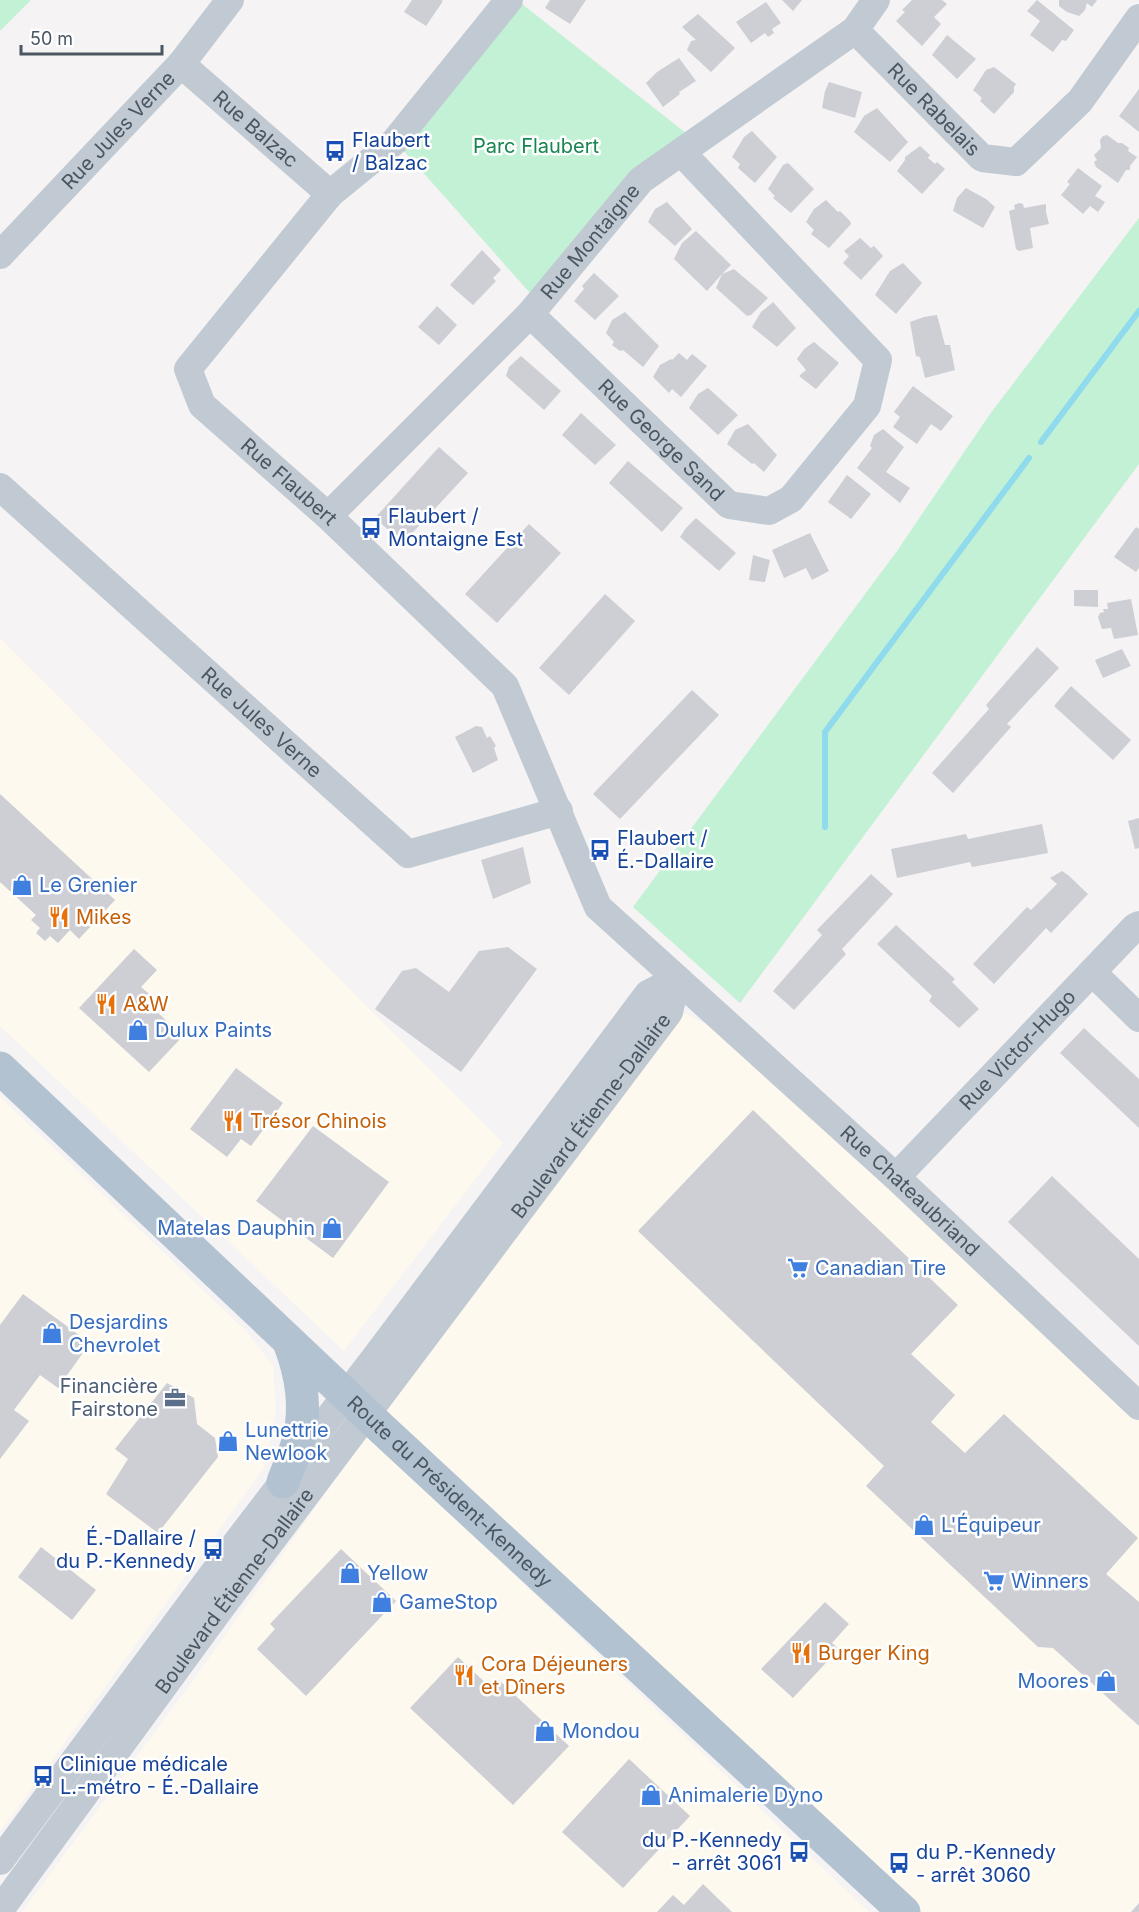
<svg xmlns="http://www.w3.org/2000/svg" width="1139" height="1912" font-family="Inter,sans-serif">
<rect width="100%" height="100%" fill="#f5f3f3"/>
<g fill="#fdf9ef">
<path d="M0,638L503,1143L344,1351L0,1026Z"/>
<path d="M685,1013L720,1032L1139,1415V1912H917L383,1409Z"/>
<path d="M0,1097L247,1332L273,1366L276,1410L264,1468L0,1832Z"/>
<path d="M367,1435L869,1912H22L194,1679Z"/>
</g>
<g fill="#c3f1d5">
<path d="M0,0H31L0,31Z"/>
<path d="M517,0L696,141L539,303L395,141Z"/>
<path d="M1139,218V464L740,1003L633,907L897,551L990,414Z"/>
</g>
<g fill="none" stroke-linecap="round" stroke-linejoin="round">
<g stroke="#90daee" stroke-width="6">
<path d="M1041,442L1139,311"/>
<path d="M825,827V732L1029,458"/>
</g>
</g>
<g fill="#cdcfd5">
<path d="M412,0H441L443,1L426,26L404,12Z"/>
<path d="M550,0H586L570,24L545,8Z"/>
<path d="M782,0H802L793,11Z"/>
<path d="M912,0H942L947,4L934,17L941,24L922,46L896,21L905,12L902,10Z"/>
<path d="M1037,0L1074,30L1066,41L1062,40L1053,52L1030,35L1040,21L1027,11Z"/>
<path d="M1059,0H1097L1092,7L1087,3L1085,10L1079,16L1067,12L1059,6Z"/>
<path d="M766,2L781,23L772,29L774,33L768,37L765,33L751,43L736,22Z"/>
<path d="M698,14L735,48L711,72L687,50L691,41L696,40L682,27Z"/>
<path d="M947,35L976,59L957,79L932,55Z"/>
<path d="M679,58L696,81L679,92L680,94L663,107L646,83L657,72Z"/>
<path d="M994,67L1016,84L1014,87V92L994,114L980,101L982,98L973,90L986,70Z"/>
<path d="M829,82L862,92L855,118L822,108L825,91Z"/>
<path d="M1139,89V132L1119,116Z"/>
<path d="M877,108L908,142L890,162L854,132L864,116Z"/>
<path d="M752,131L777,157L755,183L738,168L740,164L732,157L744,137Z"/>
<path d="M1107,135L1118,143H1122L1129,148L1128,151L1137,157L1130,166V170H1126L1118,183L1096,167L1094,162L1097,160L1094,155L1101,148L1100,140L1103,136Z"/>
<path d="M920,146L930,155L928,158L935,164L937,162L945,169L922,194L897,171L905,160V157Z"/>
<path d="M788,163L814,189L791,213L773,198L775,196L768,189L783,165Z"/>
<path d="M1078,168L1102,186L1095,196L1105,202L1098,212L1090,206L1083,214L1061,195L1070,184L1067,182Z"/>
<path d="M966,188L986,199L995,207L983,228L953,211L957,198Z"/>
<path d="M826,200L838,212L840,211L850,221L851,224L829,248L811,234L814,230L806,222L814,209Z"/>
<path d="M667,202L692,229L675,246L648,222L655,209Z"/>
<path d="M1019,203L1023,204L1024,208L1046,204V212L1049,224L1030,228L1033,248L1019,251L1016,249L1009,211L1015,209L1014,205Z"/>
<path d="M696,231L731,265L722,274L734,269L768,298L751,315L747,316L716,288L722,274L707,291L674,259L682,243Z"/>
<path d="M860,238L871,248L874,246L883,256L861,280L843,263L849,256L844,251Z"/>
<path d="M482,250L501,270L493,278L496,281L473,305L450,285Z"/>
<path d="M903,263L922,283L896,314L875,295L890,271Z"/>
<path d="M594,273L619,296L595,320L574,301L584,289L582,286Z"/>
<path d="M773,302L796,328L777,347L752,327L761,312Z"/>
<path d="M437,306L457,325L439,345L418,327Z"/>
<path d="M625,312L659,346L643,367L623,350L620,351L612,345L614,342L606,333L612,320Z"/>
<path d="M937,315L945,345H950L955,370L925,378L920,357L916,356L910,322L924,317Z"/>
<path d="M814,342L839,363L816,389L799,376L806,370L797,359L804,349Z"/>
<path d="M679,353L687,360L692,354L707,366L681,397L672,389L669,393L653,377L660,365L671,359L672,360Z"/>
<path d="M521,356L561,391L544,410L506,376L509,367Z"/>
<path d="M913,386L953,416L941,431L931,424L917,444L893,427L900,417L894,412Z"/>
<path d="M708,388L738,415L718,435L689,408L698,394Z"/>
<path d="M581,413L616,445L595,465L562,435Z"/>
<path d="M748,424L777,455L764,472L754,463L752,464L727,444L735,430Z"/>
<path d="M883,429L904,447L886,472L910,488L900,503L857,468L872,448L870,446L874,435Z"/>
<path d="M439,447L468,473L403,543L375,518Z"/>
<path d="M628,461L683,508L662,532L609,483Z"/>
<path d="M847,475L871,494L851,519L828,502Z"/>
<path d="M696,518L736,553L719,571L680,537L686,528Z"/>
<path d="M529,524L561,553L497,623L465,594Z"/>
<path d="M1136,527L1139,529V568L1136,572L1114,557Z"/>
<path d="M810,533L829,571L812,580L806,568L784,578L772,550Z"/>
<path d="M753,555L770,560L765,582L749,580Z"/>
<path d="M1074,590H1098V607L1074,606Z"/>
<path d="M605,594L635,621L569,695L539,668Z"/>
<path d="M1131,599L1138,635L1114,639L1111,628L1102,629L1098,617L1100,613L1104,612L1103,609H1108L1107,603Z"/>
<path d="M1037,647L1059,668L1007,724L1011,727L953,793L932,773L989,709L986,705Z"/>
<path d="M1122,649L1131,666L1103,678L1095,660Z"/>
<path d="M1071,686L1131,740L1113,760L1054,706Z"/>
<path d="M692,690L719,715L620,819L593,794Z"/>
<path d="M476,726L482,727L487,738L490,736L496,746L494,748L498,760L473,773L455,737Z"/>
<path d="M0,794L115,900L79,939L70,930L58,943L50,936L45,941L36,933L40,928L31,920L36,915L0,882Z"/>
<path d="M1139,818V848L1135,849L1128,821Z"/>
<path d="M1042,824L1048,853L972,867L970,862L897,878L891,849L966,834L968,839Z"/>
<path d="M523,847L531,883L493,899L481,860Z"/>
<path d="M1062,871L1068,875L1088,894L1051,933L1046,928L994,984L973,964L1027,907L1031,910L1057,884L1050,878Z"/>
<path d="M871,874L893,894L842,949L846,954L794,1010L773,991L822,935L817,930Z"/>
<path d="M896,925L955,979L952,982L979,1009L959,1028L929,1001L932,996L877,944Z"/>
<path d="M508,947L537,969L461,1072L375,1009L402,971L416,968L449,992L479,951Z"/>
<path d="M134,949L157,970L141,987L162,1005L156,1011L183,1036L149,1072L79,1008Z"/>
<path d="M1084,1028L1139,1079V1128L1060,1053Z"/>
<path d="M236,1068L283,1103L251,1146L241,1139L227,1157L190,1129Z"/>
<path d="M753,1110L958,1305L911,1354L955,1395L931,1422L965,1453L1004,1414L1138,1538L1106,1574L1139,1602V1726L1053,1648L1038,1647L866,1486L884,1466L638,1231Z"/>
<path d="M313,1126L389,1182L333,1258L256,1201Z"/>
<path d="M1052,1176L1139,1259V1346L1008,1222Z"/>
<path d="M23,1294L90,1343L58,1388L40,1375L14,1410L29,1421L0,1459V1325Z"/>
<path d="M167,1383L194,1398L197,1424L215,1438L218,1457L158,1533L106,1494L128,1459L115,1449Z"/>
<path d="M41,1547L96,1590L72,1620L18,1577Z"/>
<path d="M341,1549L396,1601L306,1696L257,1649L275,1629L270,1624Z"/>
<path d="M825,1602L849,1624L832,1643L839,1649L793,1698L761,1669Z"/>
<path d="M458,1657L491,1688L499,1680L569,1746L513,1805L410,1708Z"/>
<path d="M629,1759L690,1816L623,1888L562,1832Z"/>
<path d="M703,1884L732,1912H657L673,1895L684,1905Z"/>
<path d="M1139,1903V1912H1131Z"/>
</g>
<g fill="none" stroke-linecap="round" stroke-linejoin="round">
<g stroke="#c1cad2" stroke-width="28">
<path id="s1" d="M509,0L395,141L330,194L188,369L202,405L328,516L505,686L598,907L896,1177L1139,1406"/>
<path id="s2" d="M855,30L982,158L1016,162L1080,101L1139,18"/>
<path id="s3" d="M181,64L330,194"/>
<path id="s4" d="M0,255L181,64L230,0"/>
<path id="s5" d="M530,314L729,505L769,511L791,499L867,406L878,360L681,152"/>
<path id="s6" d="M0,487L408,854L559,811"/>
<path id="s7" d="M328,516L530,314L641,180L855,30L876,0"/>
<path d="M1092,972L1139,1018"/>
<path id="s8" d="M896,1177L1135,927L1139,925"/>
<path d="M0,1861L224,1559L283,1482L327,1420L374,1359L648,994L677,979"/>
<path id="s9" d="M0,1910L220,1609L669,1012L677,979"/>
</g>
<g stroke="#b3c2d1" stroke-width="33">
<path id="s10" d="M0,1068L381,1428L904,1912"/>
<path d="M283,1482C288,1468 295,1453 299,1438C307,1405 301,1373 289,1342"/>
</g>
</g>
<defs>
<symbol id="bus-bare" viewBox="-9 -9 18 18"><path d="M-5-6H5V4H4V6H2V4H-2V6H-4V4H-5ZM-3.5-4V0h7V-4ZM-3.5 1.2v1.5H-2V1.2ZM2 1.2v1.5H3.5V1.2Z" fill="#1a4fb4" stroke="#fff" stroke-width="2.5" paint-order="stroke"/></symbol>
<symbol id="shop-bare" viewBox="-9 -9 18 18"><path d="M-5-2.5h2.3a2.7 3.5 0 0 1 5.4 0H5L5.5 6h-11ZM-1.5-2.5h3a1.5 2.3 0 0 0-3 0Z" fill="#3f7fe0" stroke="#fff" stroke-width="2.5" paint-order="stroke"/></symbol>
<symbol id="restaurant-bare" viewBox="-9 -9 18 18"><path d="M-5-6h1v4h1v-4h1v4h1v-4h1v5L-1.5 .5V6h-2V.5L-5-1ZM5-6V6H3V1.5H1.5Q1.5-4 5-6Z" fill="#e8710a" stroke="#fff" stroke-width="2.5" paint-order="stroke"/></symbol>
<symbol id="supermarket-bare" viewBox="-9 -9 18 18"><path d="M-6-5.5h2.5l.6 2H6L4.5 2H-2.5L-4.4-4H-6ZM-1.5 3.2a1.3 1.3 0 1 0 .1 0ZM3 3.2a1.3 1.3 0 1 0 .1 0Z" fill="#3f7fe0" stroke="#fff" stroke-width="2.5" paint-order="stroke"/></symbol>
<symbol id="office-bare" viewBox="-9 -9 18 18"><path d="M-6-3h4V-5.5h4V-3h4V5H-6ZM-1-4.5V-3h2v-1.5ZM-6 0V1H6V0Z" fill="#5c6f8a" stroke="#fff" stroke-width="2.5" paint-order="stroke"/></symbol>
</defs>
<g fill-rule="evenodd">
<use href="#bus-bare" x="320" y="136" width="30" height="30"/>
<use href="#bus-bare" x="356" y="513" width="30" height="30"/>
<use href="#bus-bare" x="585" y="835" width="30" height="30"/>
<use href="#shop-bare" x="7" y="870" width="30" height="30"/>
<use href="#restaurant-bare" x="44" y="902" width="30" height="30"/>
<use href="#restaurant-bare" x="91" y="989" width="30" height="30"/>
<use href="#shop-bare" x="123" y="1015" width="30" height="30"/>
<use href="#restaurant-bare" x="218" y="1106" width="30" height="30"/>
<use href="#shop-bare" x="317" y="1213" width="30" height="30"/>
<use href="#supermarket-bare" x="783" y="1253" width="30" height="30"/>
<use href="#shop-bare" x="37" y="1318" width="30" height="30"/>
<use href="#office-bare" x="160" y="1383" width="30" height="30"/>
<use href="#shop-bare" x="213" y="1426" width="30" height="30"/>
<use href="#shop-bare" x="909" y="1510" width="30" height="30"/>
<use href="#bus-bare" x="198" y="1534" width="30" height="30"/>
<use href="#shop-bare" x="335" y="1558" width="30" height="30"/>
<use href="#supermarket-bare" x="979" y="1566" width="30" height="30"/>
<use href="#shop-bare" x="367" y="1587" width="30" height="30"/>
<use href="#restaurant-bare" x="786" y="1638" width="30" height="30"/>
<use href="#restaurant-bare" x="449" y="1660" width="30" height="30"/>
<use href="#shop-bare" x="1091" y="1666" width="30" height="30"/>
<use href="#shop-bare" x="530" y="1716" width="30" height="30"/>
<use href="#bus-bare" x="28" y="1761" width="30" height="30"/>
<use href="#shop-bare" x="636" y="1780" width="30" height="30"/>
<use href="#bus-bare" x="784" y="1837" width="30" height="30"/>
<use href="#bus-bare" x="884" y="1848" width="30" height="30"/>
</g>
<g text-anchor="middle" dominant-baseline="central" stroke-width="5" stroke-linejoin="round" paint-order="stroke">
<g font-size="20" fill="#4a5661" stroke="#fff">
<text stroke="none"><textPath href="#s2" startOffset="112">Rue Rabelais</textPath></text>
<text stroke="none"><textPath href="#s3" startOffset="99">Rue Balzac</textPath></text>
<text stroke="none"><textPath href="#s4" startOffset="172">Rue Jules Verne</textPath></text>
<text stroke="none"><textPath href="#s7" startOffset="380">Rue Montaigne</textPath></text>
<text stroke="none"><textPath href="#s5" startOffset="182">Rue George Sand</textPath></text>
<text stroke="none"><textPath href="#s1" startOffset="645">Rue Flaubert</textPath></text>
<text stroke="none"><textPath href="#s6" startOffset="352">Rue Jules Verne</textPath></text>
<text stroke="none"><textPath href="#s8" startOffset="176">Rue Victor-Hugo</textPath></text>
<text stroke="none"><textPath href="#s9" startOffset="990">Boulevard Étienne-Dallaire</textPath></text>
<text stroke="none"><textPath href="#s1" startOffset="1604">Rue Chateaubriand</textPath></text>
<text stroke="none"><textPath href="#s10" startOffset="618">Route du Président-Kennedy</textPath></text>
<text stroke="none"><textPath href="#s9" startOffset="396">Boulevard Étienne-Dallaire</textPath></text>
</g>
<g font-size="20" fill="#164399" stroke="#fff" text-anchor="start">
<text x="352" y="140">Flaubert<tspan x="352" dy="23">/ Balzac</tspan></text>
<text x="388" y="516">Flaubert /<tspan x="388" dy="23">Montaigne Est</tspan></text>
<text x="617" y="838">Flaubert /<tspan x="617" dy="23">É.-Dallaire</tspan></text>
<text x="196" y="1538" text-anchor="end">É.-Dallaire /<tspan x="196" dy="23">du P.-Kennedy</tspan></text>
<text x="60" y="1764">Clinique médicale<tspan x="60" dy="23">L.-métro - É.-Dallaire</tspan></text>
<text x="782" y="1840" text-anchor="end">du P.-Kennedy<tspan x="782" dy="23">- arrêt 3061</tspan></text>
<text x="916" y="1852">du P.-Kennedy<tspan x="916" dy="23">- arrêt 3060</tspan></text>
</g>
<g font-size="20" fill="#17864f" stroke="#fff">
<text x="536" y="146">Parc Flaubert</text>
</g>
<g font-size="20" fill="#366cbe" stroke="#fff" text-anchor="start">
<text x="39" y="885">Le Grenier</text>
<text x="155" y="1030">Dulux Paints</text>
<text x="315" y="1228" text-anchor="end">Matelas Dauphin</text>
<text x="815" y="1268">Canadian Tire</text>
<text x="69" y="1322">Desjardins<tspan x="69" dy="23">Chevrolet</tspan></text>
<text x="245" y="1430">Lunettrie<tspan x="245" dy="23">Newlook</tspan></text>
<text x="941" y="1525">L'Équipeur</text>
<text x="367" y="1573">Yellow</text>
<text x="1011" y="1581">Winners</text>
<text x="399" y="1602">GameStop</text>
<text x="1089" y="1681" text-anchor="end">Moores</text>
<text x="562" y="1731">Mondou</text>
<text x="668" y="1795">Animalerie Dyno</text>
</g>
<g font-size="20" fill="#c56008" stroke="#fff" text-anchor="start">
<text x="76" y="917">Mikes</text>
<text x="123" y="1004">A&amp;W</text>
<text x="250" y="1121">Trésor Chinois</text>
<text x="818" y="1653">Burger King</text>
<text x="481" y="1664">Cora Déjeuners<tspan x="481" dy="23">et Dîners</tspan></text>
</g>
<g font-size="20" fill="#4e5e75" stroke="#fff" text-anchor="end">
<text x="158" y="1386">Financière<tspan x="158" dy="23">Fairstone</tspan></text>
</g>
</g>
<path d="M21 45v9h141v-9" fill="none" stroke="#4a5661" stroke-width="3"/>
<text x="30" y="45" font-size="18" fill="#4a5661" stroke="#ffffff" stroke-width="4.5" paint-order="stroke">50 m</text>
</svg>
